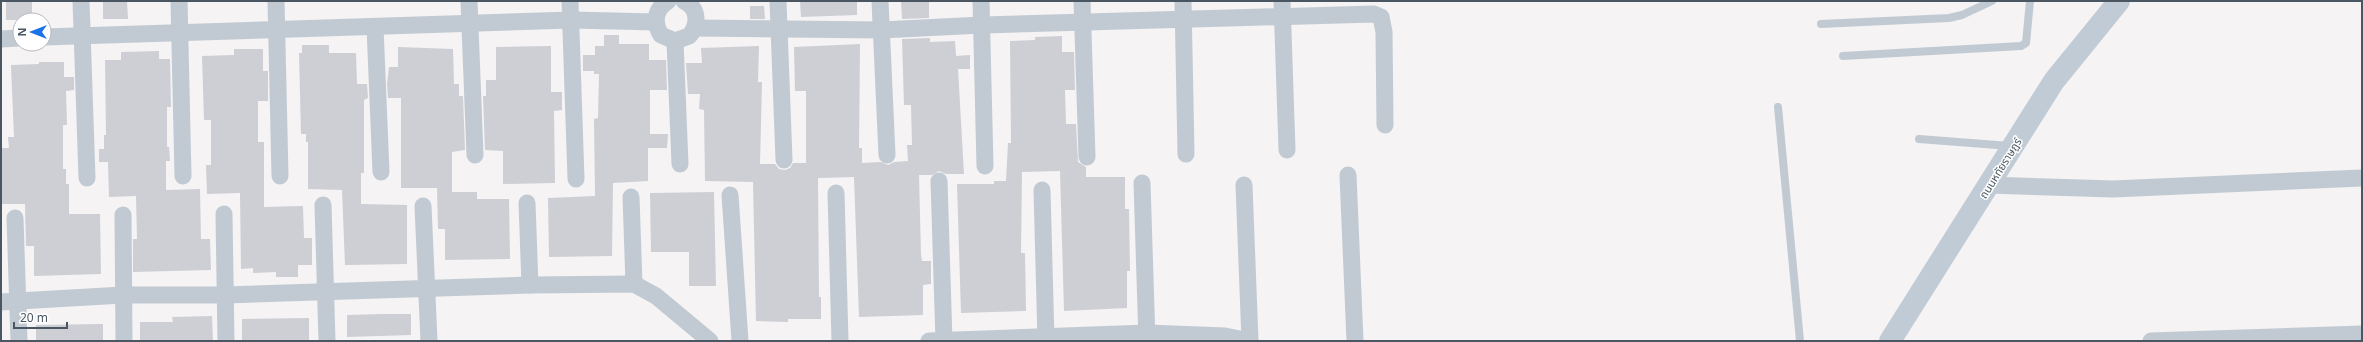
<svg xmlns="http://www.w3.org/2000/svg" width="2363" height="342" font-family="'Noto Sans','Noto Sans Thai',sans-serif">
<rect width="100%" height="100%" fill="#f5f3f3"/>
<g fill="#cdcfd5">
<rect x="6" y="1" width="26" height="19"/>
<path d="M103,1H127L128,19H103Z"/>
<path d="M800,1H857V15L801,17Z"/>
<path d="M901,1H929V18L902,19Z"/>
<path d="M750,6H764L765,19H750Z"/>
<path d="M604,35H619V44H649V60H666L667,90H650V134H668L667,148H648V181L613,183L612,256L549,257L548,198L595,196L594,119L598,118L599,74H594V71H583V55H595V46H604Z"/>
<path d="M1062,36V52H1074L1075,90H1065L1066,124H1076L1078,162L1086,167V177H1125V209H1129L1130,271H1127V308L1064,311L1060,171L1022,172L1021,253H1025L1026,311L961,313L957,184H994V181H1006L1008,143H1011L1010,41L1035,40V37Z"/>
<path d="M930,38V42L955,41L956,56L970,55V69H958L964,174H946L939,171L932,175H919L921,255L922,261H931V284L923,285V315L859,317L854,177L818,178L819,297H821V319H788V322L756,321L753,182L705,181L704,110L699,109L700,94H688L686,63H702L701,48L759,46L758,82H762L760,164H775L779,169L785,170L790,168L793,163H806V91H795L794,47L860,44L859,148H862V163L881,162L888,165L894,162L908,161L907,145H912L911,105H904L902,39Z"/>
<path d="M302,45H329V53H356L357,84H367L368,98L364,100V173H361V204L407,205V264L345,265L342,190L308,189V142H306V134H301L299,53H302Z"/>
<path d="M551,46V92H562V110L554,111L555,183L503,184V151L485,150L483,96H486V80H496V47Z"/>
<path d="M398,47L453,49L454,84H459V96H463L465,150L452,152V192H477V199H509L510,259L445,260V229H438L437,188H401V98H388L387,84L389,67H398Z"/>
<path d="M234,49H263V71H268V101H258V142H264V207L303,206L304,238H312V265H298V277H276V272L253,273V268L241,269L240,193L207,194L206,165H211V120H204L202,56L234,55Z"/>
<path d="M159,51V59H170L171,107H167V147H169L170,161H166V190L200,189L201,239H210L211,270L133,272V239H137L136,196L109,197L108,162H99V149H104V135H106L105,60H121V52Z"/>
<path d="M39,62H64V77H74V90L66,91L67,125H63V169H66V184H69V214H100L101,274L34,276V246H26L25,204H1V148H9L8,137H14L11,65L39,64Z"/>
<path d="M714,192L716,286H689V252H651L650,193Z"/>
<path d="M383,314H411V335L347,337V315Z"/>
<path d="M212,316L213,341H140V322H173L172,317Z"/>
<path d="M309,318V340L242,341V319Z"/>
<path d="M103,324V341H36V325Z"/>
</g>
<g fill="none" stroke-linecap="round" stroke-linejoin="round">
<g stroke="#c1cad2" stroke-width="8">
<path d="M1821,24L1949,18L1962,15L1992,1"/>
<path d="M1843,56L2021,46L2026,43L2030,1"/>
<path d="M1778,107L1800,341"/>
<path d="M1919,139L2010,146"/>
</g>
<g stroke="#c1cad2" stroke-width="17">
<path d="M81,1L87,178"/>
<path d="M179,1L183,176"/>
<path d="M276,1L280,176"/>
<path d="M469,1L475,155"/>
<path d="M570,1L576,179"/>
<path d="M668,1C655,9 653,22 661,35L675,41L689,36C699,25 699,8 684,1"/>
<path d="M778,1L784,160"/>
<path d="M880,1L887,155"/>
<path d="M981,1L985,166"/>
<path d="M1082,1L1087,157"/>
<path d="M1183,1L1186,154"/>
<path d="M1282,1L1287,150"/>
<path d="M375,27L381,172"/>
<path d="M695,28L881,30L982,25L1374,14L1381,17L1384,32L1385,125"/>
<path d="M44,37L571,20L656,22"/>
<path d="M1,39L20,38"/>
<path d="M675,41L680,164"/>
<path d="M1348,175L1355,341"/>
<path d="M939,181L944,341"/>
<path d="M1142,183L1147,341"/>
<path d="M1244,185L1250,341"/>
<path d="M1989,185L2113,189L2362,178"/>
<path d="M1042,190L1046,341"/>
<path d="M836,193L840,341"/>
<path d="M730,195L740,341"/>
<path d="M631,197L634,284"/>
<path d="M527,203L530,285"/>
<path d="M323,205L327,341"/>
<path d="M423,206L429,341"/>
<path d="M224,214L226,341"/>
<path d="M123,215L124,341"/>
<path d="M15,218L19,341"/>
<path d="M1,302L123,295H225L530,285L634,284L656,296L710,341"/>
<path d="M929,341L1147,333L1225,336L1249,341"/>
<path d="M2151,341L2362,334"/>
</g>
<path stroke="#c1cbd6" stroke-width="22" d="M1890,341L2054,81L2119,1"/>
</g>
<g text-anchor="middle" dominant-baseline="central" stroke-width="3" stroke-linejoin="round" paint-order="stroke">
<g font-size="11" fill="#4a5661" stroke="#fff">
<text transform="translate(2000 168) rotate(-58)">ถนนหทัยราษฎร์</text>
</g>
</g>
<rect width="2363" height="342" fill="none" stroke="#4a5661" stroke-width="4"/>
<g transform="translate(32 32) rotate(270)"><circle r="19" fill="#ffffff" stroke="#b7bbc0"/>
<path d="M0-3L7 15L0 10L-7 15Z" fill="#1a73e8"/>
<text y="-6" font-size="11" font-weight="bold" text-anchor="middle" fill="#4a5661">N</text>
</g>
<path d="M14 322v6h53v-6" fill="none" stroke="#4a5661" stroke-width="2"/>
<text x="20" y="322" font-size="12" fill="#4a5661" stroke="#ffffff" stroke-width="3" paint-order="stroke">20 m</text>
</svg>
